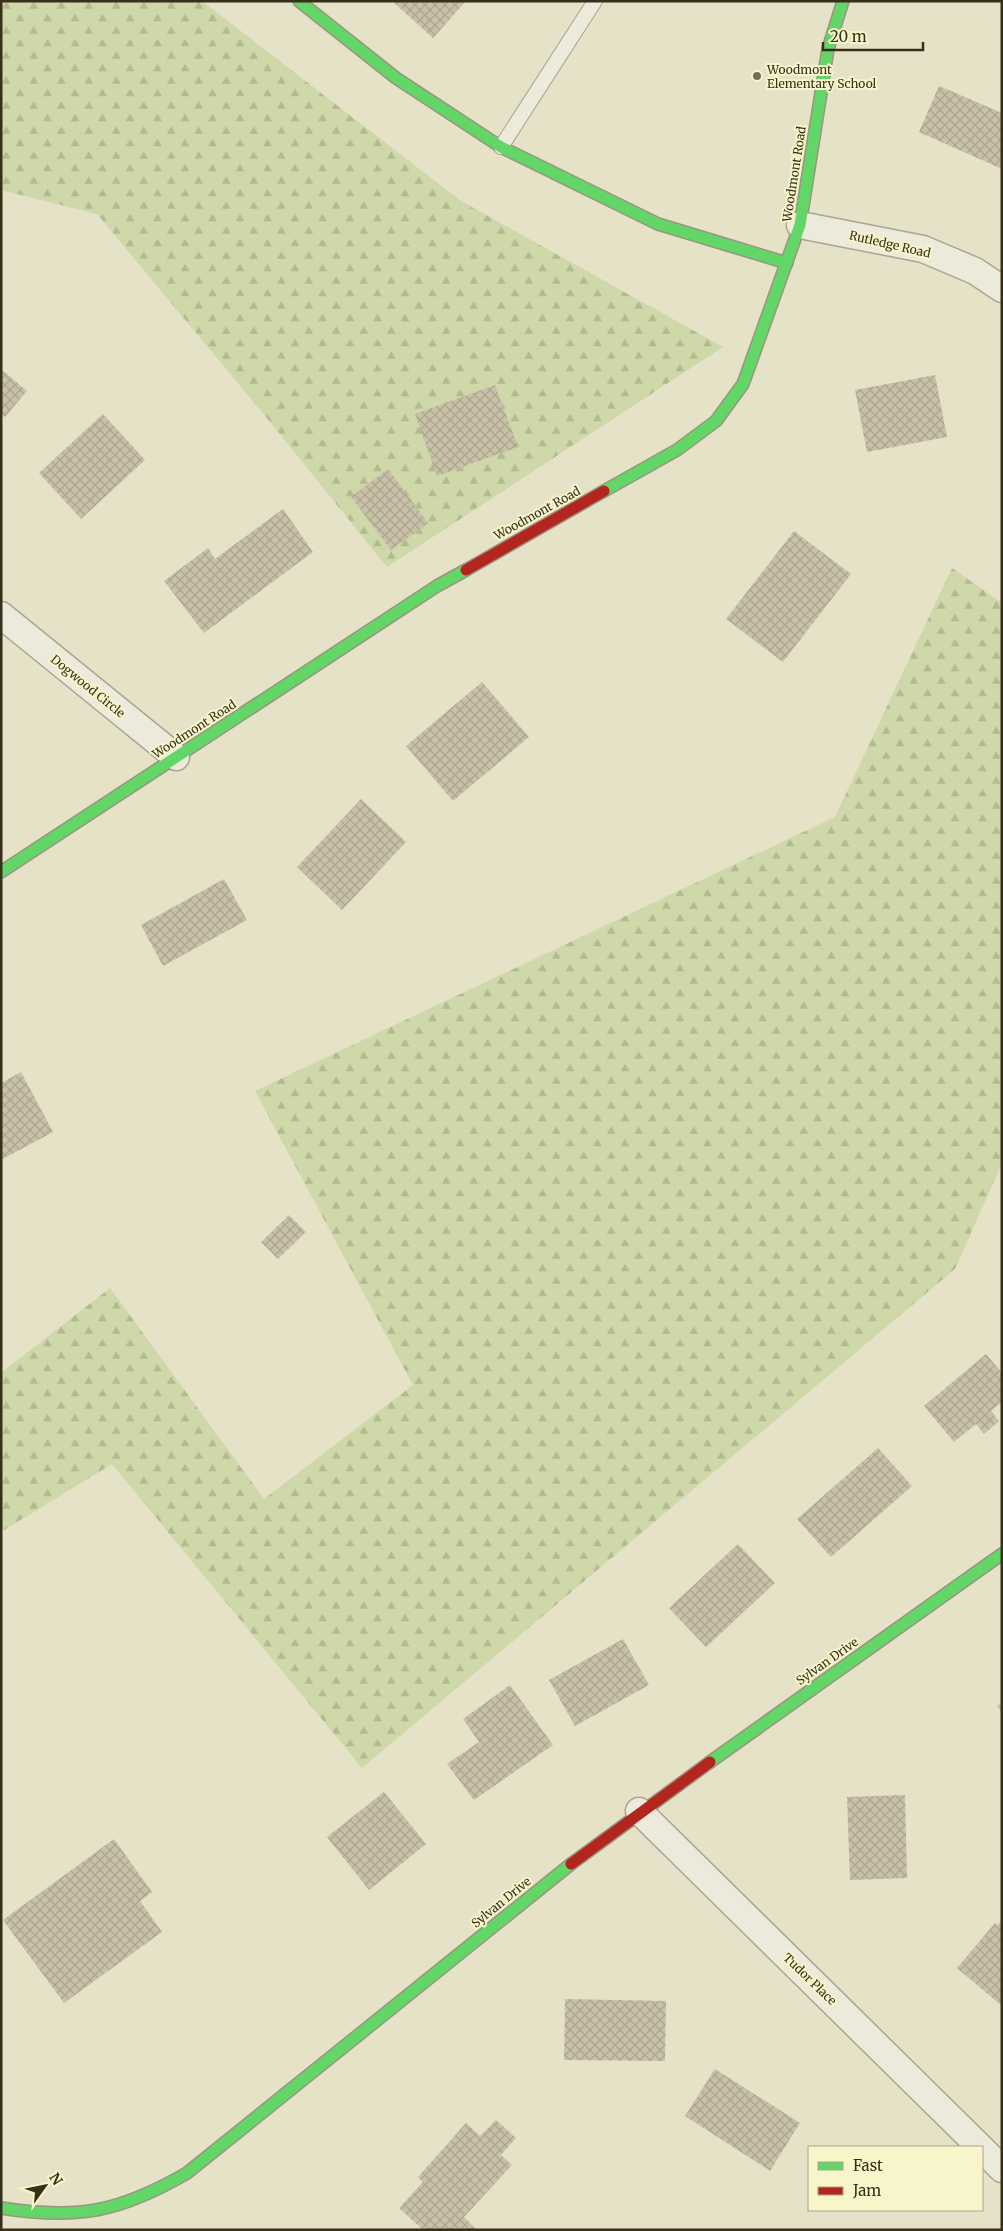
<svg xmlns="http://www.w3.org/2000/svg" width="1003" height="2231" font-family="Merriweather,serif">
<defs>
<pattern id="forest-firs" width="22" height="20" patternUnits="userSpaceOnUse" patternTransform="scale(1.25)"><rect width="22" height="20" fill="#ced8a8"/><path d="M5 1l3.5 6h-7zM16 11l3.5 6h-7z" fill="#b2ba90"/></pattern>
<pattern id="building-cross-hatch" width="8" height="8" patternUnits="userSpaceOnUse" patternTransform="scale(1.25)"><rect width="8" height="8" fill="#c9c0a8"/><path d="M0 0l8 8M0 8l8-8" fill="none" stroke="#ada590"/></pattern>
</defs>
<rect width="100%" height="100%" fill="#e5e2c7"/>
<g fill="url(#forest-firs)">
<path d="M1,1H202L461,201L723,347L387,567L266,417L97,214L1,190Z"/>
<path d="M952,568L1002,603V1163L955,1269L362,1768L112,1464L1,1532V1373L110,1288L264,1499L413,1385L255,1091L835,817Z"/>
</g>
<g fill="url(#building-cross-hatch)">
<path d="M392,1H466L433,38Z"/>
<path d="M939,86L1002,113V169L919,132Z"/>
<path d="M1,369L27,391L5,417L1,414Z"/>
<path d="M935,375L947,437L867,452L855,390Z"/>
<path d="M495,385L518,447L437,476L415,414Z"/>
<path d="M103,414L145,460L81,519L39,473Z"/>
<path d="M388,469L428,523L391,550L351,497Z"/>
<path d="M283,509L313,552L204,633L164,581L208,548L215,559Z"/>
<path d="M794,531L851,574L783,662L726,619Z"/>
<path d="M482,682L529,737L453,801L406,746Z"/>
<path d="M361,799L406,842L342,910L297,867Z"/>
<path d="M224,879L247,920L163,966L141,925Z"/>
<path d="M21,1072L53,1132L1,1160V1083Z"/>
<path d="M289,1215L306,1232L278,1259L261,1242Z"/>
<path d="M986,1354L1002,1373V1402L991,1411L999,1421L984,1434L976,1424L954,1442L924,1406Z"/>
<path d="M878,1448L912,1486L831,1557L797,1519Z"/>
<path d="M738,1544L775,1583L706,1647L669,1608Z"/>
<path d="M623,1639L649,1685L575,1726L549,1680Z"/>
<path d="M510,1685L553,1745L474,1800L447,1764L479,1742L463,1719Z"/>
<path d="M1002,1702V1712L997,1706Z"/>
<path d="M384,1792L426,1844L369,1890L327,1837Z"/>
<path d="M905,1795L907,1878L850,1880L847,1797Z"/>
<path d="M114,1839L152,1892L140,1901L162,1932L64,2003L3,1920Z"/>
<path d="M1002,1920V2006L957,1968L995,1923L997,1926Z"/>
<path d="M565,1999L666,2001L665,2061L564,2060Z"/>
<path d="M715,2069L800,2123L770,2171L685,2116Z"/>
<path d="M496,2120L516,2138L501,2155L512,2165L464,2217L477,2230H423L399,2208L423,2182L418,2177L466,2123L480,2136Z"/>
</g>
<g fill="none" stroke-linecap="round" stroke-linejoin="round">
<defs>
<path id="lane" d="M501,147L595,1"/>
<g id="street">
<path d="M800,225L923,249L975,271L1002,289"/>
<path d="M1,615L176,757"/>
<path d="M639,1811L980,2147"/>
<path d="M982,2149L1002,2169"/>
</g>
<g id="fast">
<path d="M299,1L396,78L501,147L658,224L787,263"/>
<path d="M604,491L677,450L716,421L743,384L800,225L828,49L843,1"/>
<path d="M1,872L437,586L466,570"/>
<path d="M710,1762L1002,1554"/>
<path d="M1,2208C78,2220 120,2212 187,2173L571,1864"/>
</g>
<g id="jam">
<path d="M466,570L604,491"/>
<path d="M571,1864L710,1762"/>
</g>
</defs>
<use href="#lane" stroke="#a9a591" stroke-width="16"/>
<use href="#street" stroke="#a9a591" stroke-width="29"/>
<use href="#fast" stroke="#999581" stroke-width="14"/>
<use href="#jam" stroke="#999581" stroke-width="14"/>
<use href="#lane" stroke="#eceada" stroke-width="14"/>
<use href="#street" stroke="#eceada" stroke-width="26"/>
<use href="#fast" stroke="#63d668" stroke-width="11"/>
<use href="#jam" stroke="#b3261e" stroke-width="11"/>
</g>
<circle fill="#756e57" stroke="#f9f5cb" stroke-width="2" cx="757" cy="76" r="5"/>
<g text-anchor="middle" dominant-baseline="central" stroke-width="4" stroke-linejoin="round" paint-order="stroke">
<g font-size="12" fill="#382f1a" stroke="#f9f5cb" text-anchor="start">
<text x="767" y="69">Woodmont<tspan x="767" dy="14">Elementary School</tspan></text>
</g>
<g font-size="12" fill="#382f1a" stroke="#f9f5cb">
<text transform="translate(794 174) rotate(-81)">Woodmont Road</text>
<text transform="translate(890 244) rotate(13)">Rutledge Road</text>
<text transform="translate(537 513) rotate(-29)">Woodmont Road</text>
<text transform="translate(88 686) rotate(39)">Dogwood Circle</text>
<text transform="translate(194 729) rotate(-33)">Woodmont Road</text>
<text transform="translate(827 1661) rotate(-35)">Sylvan Drive</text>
<text transform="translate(501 1902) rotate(-39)">Sylvan Drive</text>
<text transform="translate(810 1979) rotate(44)">Tudor Place</text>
</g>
</g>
<rect width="1003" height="2231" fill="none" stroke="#382f1a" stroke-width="5"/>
<rect x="808" y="2146" width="175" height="65" fill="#f9f5cb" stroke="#aca684"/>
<rect x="818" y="2162" width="25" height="8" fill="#63d668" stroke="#aca684"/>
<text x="853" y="2171" font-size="15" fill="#382f1a">Fast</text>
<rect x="818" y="2187" width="25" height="8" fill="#b3261e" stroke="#aca684"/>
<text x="853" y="2196" font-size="15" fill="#382f1a">Jam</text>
<g transform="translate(45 2186) rotate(57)" stroke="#f9f5cb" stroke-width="4" paint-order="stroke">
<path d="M0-4L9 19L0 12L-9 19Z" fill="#382f1a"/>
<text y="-8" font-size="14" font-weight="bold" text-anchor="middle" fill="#382f1a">N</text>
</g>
<path d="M823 42v8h100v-8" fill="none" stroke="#382f1a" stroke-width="2.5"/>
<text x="830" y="42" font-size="15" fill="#382f1a" stroke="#f9f5cb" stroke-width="4" paint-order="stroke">20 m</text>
</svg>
